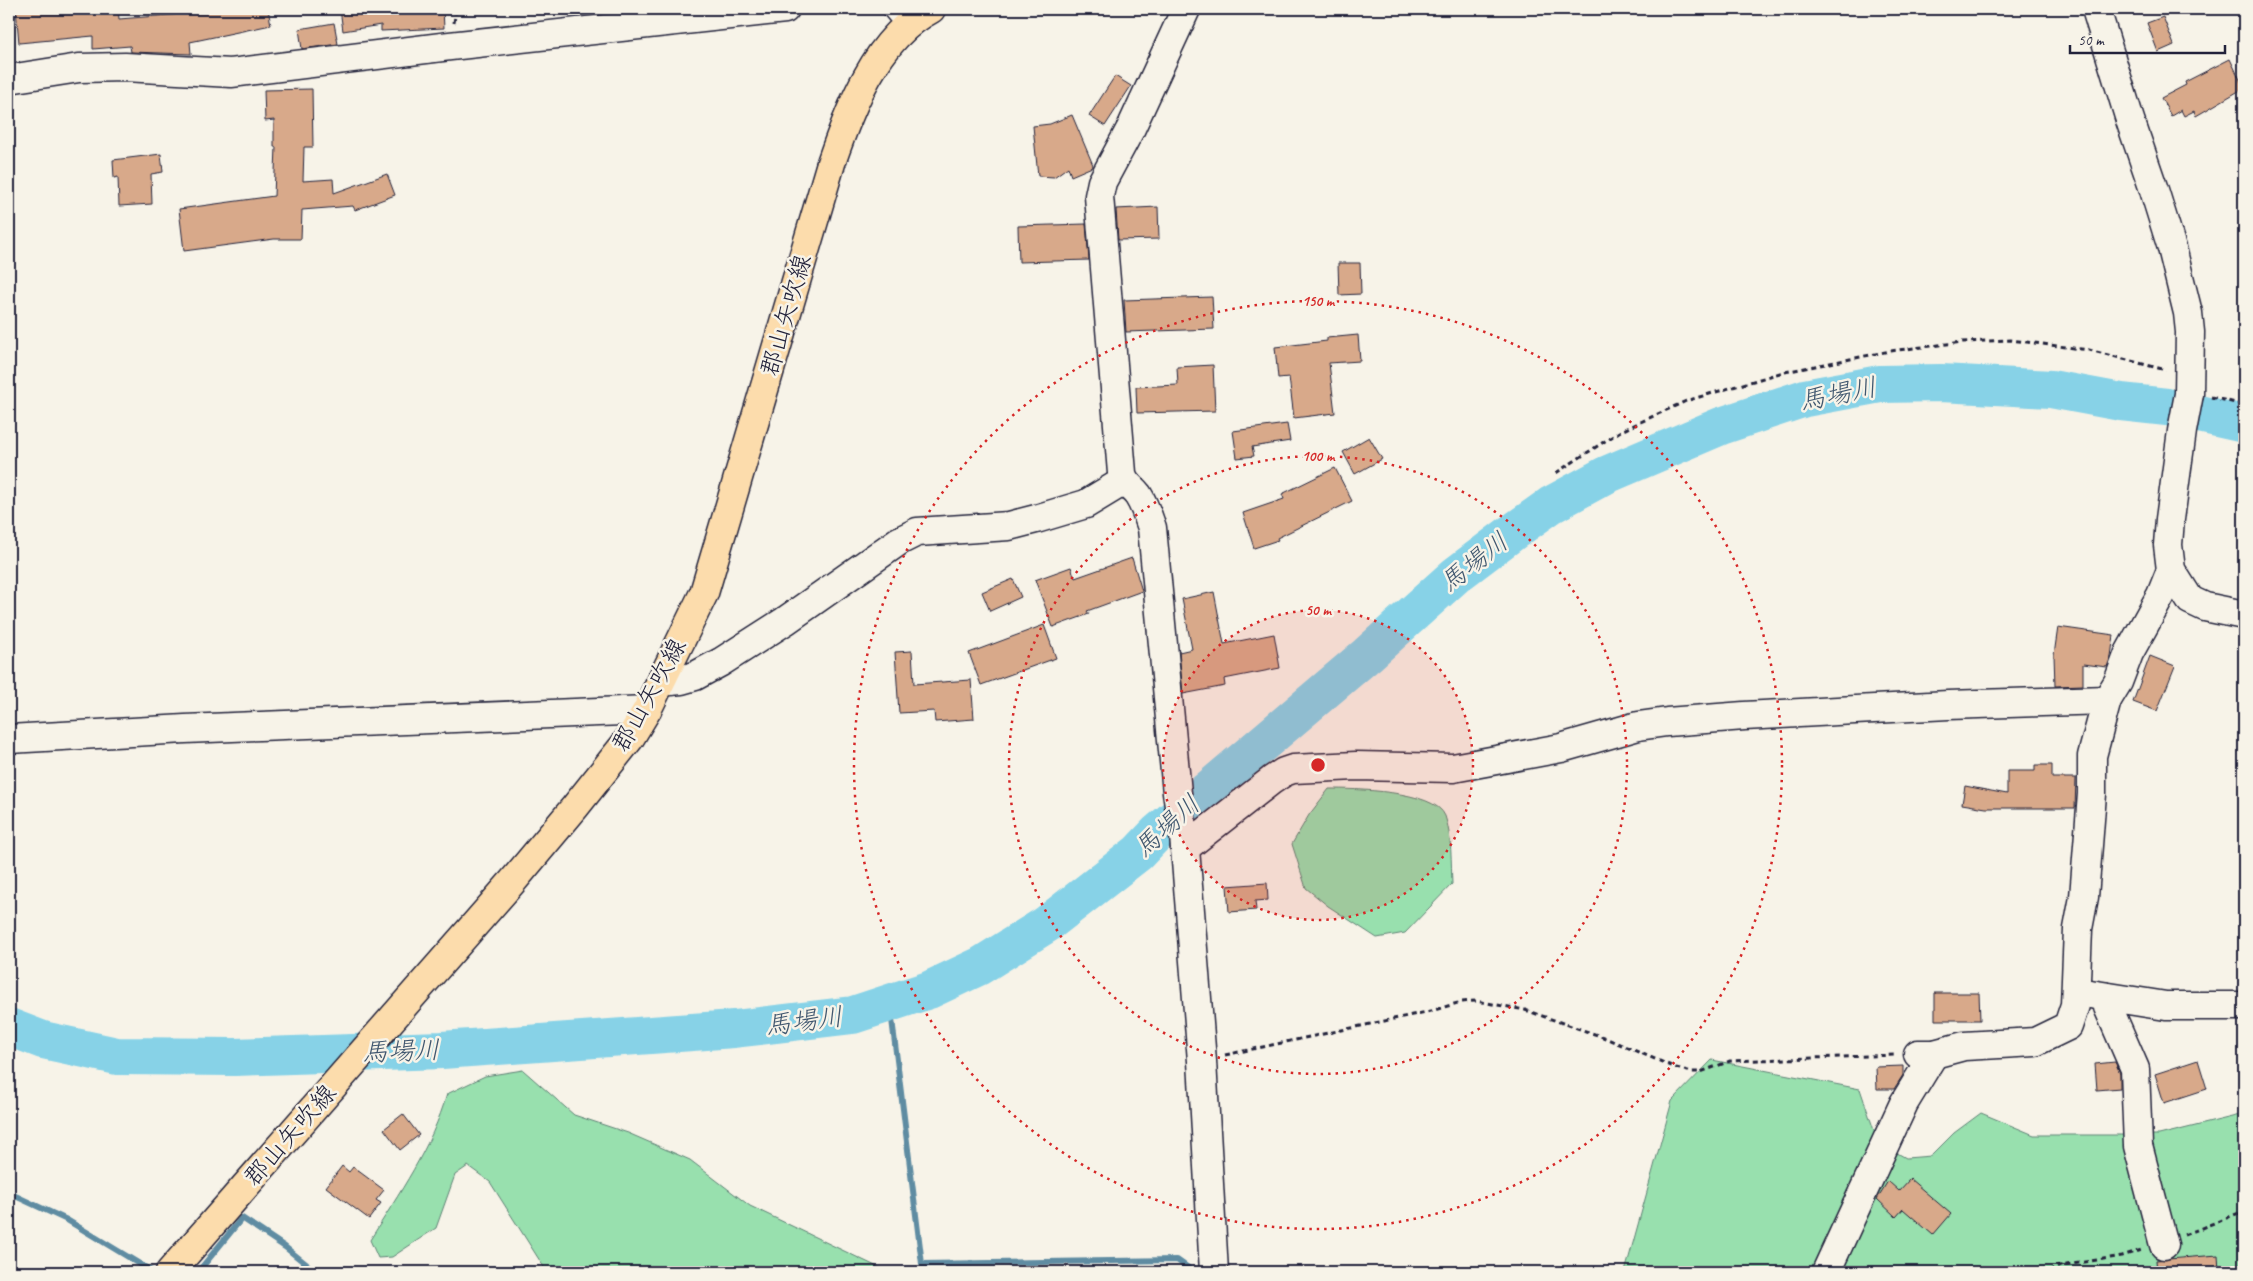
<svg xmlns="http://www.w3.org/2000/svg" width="2253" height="1281" font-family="Caveat,'Klee One',sans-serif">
<rect width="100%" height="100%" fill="#f7f3e8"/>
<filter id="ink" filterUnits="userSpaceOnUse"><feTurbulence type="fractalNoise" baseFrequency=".02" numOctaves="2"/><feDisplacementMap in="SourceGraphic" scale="10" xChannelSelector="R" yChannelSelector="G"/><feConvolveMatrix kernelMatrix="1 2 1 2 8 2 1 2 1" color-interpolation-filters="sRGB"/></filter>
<g filter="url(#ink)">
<g fill="#98e0ae" stroke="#5d8174">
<path d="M1329,789C1352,789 1435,790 1445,816C1452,836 1451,863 1452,884L1405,933L1377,938L1328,906L1306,888L1292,844L1309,815Z"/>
<path d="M1712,1060L1860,1089L1878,1142L1906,1158L1931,1156L1954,1133L1981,1113L2034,1135H2159L2244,1114V1272H1625L1672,1101Z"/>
<path d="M523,1070L574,1115L628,1133L690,1160L750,1206L888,1272H547L490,1182L468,1166L455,1175L436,1228L392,1257L378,1258L370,1240C399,1194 432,1146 447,1094L485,1076Z"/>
</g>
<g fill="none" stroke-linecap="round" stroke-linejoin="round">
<g stroke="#5f8ca2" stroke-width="6">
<path d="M890,1003L922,1264L1177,1260L1191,1270V1272"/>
<path d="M9,1193L67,1220L153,1272"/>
<path d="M198,1272L242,1218L285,1247L316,1272"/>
</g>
<path stroke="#87d2e7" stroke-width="38" d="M9,1027L43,1040L117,1056L235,1057L442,1050L734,1029L853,1015L929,990L980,966L1047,924L1138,853L1157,833L1367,655L1456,575L1513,532L1551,505L1606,475L1721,426L1805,398L1880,384L1941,383L2051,389L2121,402L2167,407L2244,424"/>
</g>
<g fill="#d8a98a" stroke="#22223b">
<path d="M16,9H81L82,12L118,9L119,19L195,13L194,9H268L271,25L190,42L191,54L131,52L130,46L93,49V36L19,43Z"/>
<path d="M340,9H443L444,28L381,31V25L343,31Z"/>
<path d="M2163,17L2174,45L2158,52L2147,23Z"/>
<path d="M334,23L338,44L302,49L299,29Z"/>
<path d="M2230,59L2244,88L2196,116L2194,111L2184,116L2181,110L2171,116L2161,98L2186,85L2185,82Z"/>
<path d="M1115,76L1131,86L1105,126L1089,116Z"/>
<path d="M312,89L313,147H304L303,181L333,179L334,193L387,174L395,195L355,210L353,206L302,210L301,239H274L184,251L179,209L274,196L276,147H274V120L265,121L264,90Z"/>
<path d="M1072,115L1093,165L1092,167L1071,176L1068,167L1054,177L1038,176L1033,126L1050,124Z"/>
<path d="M161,154L163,172L151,174L152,204L119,206L118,177L114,178L113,160Z"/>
<path d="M1158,207L1159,239L1118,240L1116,209Z"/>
<path d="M1086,224L1089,260L1019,262L1018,226Z"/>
<path d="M1338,263H1360L1361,294L1339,295Z"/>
<path d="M1212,297L1214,329L1126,332L1124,300Z"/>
<path d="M1358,335L1360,361L1329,363L1335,413L1294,418L1289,377L1278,378L1275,347L1327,341V338Z"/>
<path d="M1213,365L1215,411L1137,413L1136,387L1178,385L1177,367Z"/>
<path d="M1287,424L1290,441L1252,447L1254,456L1237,458L1233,431Z"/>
<path d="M1369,437L1382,459L1355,474L1343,452Z"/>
<path d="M1335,468L1352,501L1277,538L1278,540L1254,548L1243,513L1284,499L1282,494Z"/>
<path d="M1132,558L1142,591L1087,611L1089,614L1053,627L1035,580L1071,567L1075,578Z"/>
<path d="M1013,579L1021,597L990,611L982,592Z"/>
<path d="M1214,592L1224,644L1274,634L1280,668L1224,679L1225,686L1183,694L1179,652L1192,649L1182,599Z"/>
<path d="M1044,625L1056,658L981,685L969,653Z"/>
<path d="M2058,627L2114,635L2111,656L2107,667L2083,664V685L2055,686L2054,655Z"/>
<path d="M912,651L914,684L971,680L974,719L935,722L934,711L899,713L895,652Z"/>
<path d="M2150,656L2175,666L2157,711L2133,702Z"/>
<path d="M2035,765H2052V778H2076L2075,808H1986L1962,804L1965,786L2007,794V771H2035Z"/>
<path d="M1267,883L1268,900L1255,901L1256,910L1229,912L1227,886Z"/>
<path d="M1935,993H1979L1980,1020H1935Z"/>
<path d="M2198,1060L2207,1089L2164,1103L2155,1074Z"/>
<path d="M2115,1062L2120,1073V1088L2097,1090L2095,1064Z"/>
<path d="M1903,1066V1075L1894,1089H1877L1876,1067Z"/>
<path d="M403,1114L419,1135L400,1150L384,1129Z"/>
<path d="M342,1166L349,1172L353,1167L384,1190L376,1200L381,1203L369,1219L326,1187Z"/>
<path d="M1910,1179L1951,1214L1933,1235L1903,1209L1896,1217L1877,1199L1888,1181L1899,1191Z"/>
<path d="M2218,1255L2219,1272H2157L2156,1260Z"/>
</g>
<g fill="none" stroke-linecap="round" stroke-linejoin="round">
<defs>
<g id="minor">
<path d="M898,9L910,23"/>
<path d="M1186,9L1131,128L1102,182L1099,196L1122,473C1124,484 1131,486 1138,495C1145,506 1148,516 1152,528L1177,793L1184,836L1202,1061L1214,1272"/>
<path d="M2096,9L2130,120L2154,190L2172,248L2188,313L2190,332L2189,394L2182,431L2170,519L2168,545L2171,570L2190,600L2205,607L2244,615"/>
<path d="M9,79L79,68L125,67L231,73L450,46L785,9"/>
<path d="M660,682L681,680L695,676L721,662L785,621L899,541L917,532L1009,526L1036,519L1086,504L1124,481"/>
<path d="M9,739L185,729L647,710"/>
<path d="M1185,848L1272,780L1284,772L1293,769L1356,766L1453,768L1561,748L1638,726L1667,722L1744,716L1948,705L2107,700"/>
<path d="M2090,994L2166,1006H2244"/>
<path d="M2107,997L2108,1007L2135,1069L2138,1146L2164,1245"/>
<path d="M1918,1054H1934L1964,1046L2035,1042L2068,1026L2075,1005L2078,929L2084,897L2092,794V756L2107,700L2118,682L2129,653L2161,595L2171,570"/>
<path d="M1826,1272L1904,1103L1934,1054"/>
</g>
<path id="major" d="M170,1272L513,881L575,807L630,738L647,710L704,593L831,163C850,108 876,38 931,9"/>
</defs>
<use href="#minor" stroke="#22223b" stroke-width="31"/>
<use href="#major" stroke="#22223b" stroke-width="31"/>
<g stroke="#22223b" stroke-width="3" stroke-dasharray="5 4" stroke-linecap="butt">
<path d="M454,23L456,9"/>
<path d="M2211,397L2244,405"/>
<path d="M1556,473L1619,432L1686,401L1780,373L1890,351L1963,342L2011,340L2089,350L2166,370"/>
<path d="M1225,1055L1431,1011L1461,1002L1476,1001L1525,1010L1603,1037L1676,1068L1692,1072H1701L1730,1061L1896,1055"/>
<path d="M2184,1235L2244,1211"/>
<path d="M2049,1272L2060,1266L2122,1256L2141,1250"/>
</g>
<use href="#minor" stroke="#f7f3e8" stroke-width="28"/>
<use href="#major" stroke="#fcdcac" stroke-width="28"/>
</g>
</g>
<circle cx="1318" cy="765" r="155" fill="#d62828" fill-opacity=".12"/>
<g fill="none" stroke="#d62828" stroke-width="2.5" stroke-dasharray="2.5 5">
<circle cx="1318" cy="765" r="155"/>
<circle cx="1318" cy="765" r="309"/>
<circle cx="1318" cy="765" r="464"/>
</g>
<g text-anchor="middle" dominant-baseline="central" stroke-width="5" stroke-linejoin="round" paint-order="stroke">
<g font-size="25" fill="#22223b" stroke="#f7f3e8">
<text transform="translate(786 315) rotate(-74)">郡山矢吹線</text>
<text transform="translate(649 695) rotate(-61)">郡山矢吹線</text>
<text transform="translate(290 1135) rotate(-49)">郡山矢吹線</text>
</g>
<g font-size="26" font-style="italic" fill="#40576f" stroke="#f7f3e8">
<text transform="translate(1838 394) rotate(-11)">馬場川</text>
<text transform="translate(1474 562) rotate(-38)">馬場川</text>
<text transform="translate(1167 826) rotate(-42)">馬場川</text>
<text transform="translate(804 1021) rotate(-7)">馬場川</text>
<text transform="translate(401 1051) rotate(-2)">馬場川</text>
</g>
</g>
<circle cx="1318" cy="765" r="8" fill="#d62828" stroke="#f7f3e8" stroke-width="2.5"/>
<g font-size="15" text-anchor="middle" font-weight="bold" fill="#d62828" stroke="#f7f3e8" stroke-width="5" stroke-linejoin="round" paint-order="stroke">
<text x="1318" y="306">150 m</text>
<text x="1318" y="461">100 m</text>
<text x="1318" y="615">50 m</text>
</g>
<rect width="2253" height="1281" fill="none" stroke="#f7f3e8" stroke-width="30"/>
<rect x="15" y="15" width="2223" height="1251" fill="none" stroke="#22223b" stroke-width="2" filter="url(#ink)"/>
<path d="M2070 45v8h155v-8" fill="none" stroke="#22223b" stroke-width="2.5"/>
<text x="2078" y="45" font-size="15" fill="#22223b" stroke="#f7f3e8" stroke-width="4" paint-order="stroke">50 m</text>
</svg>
